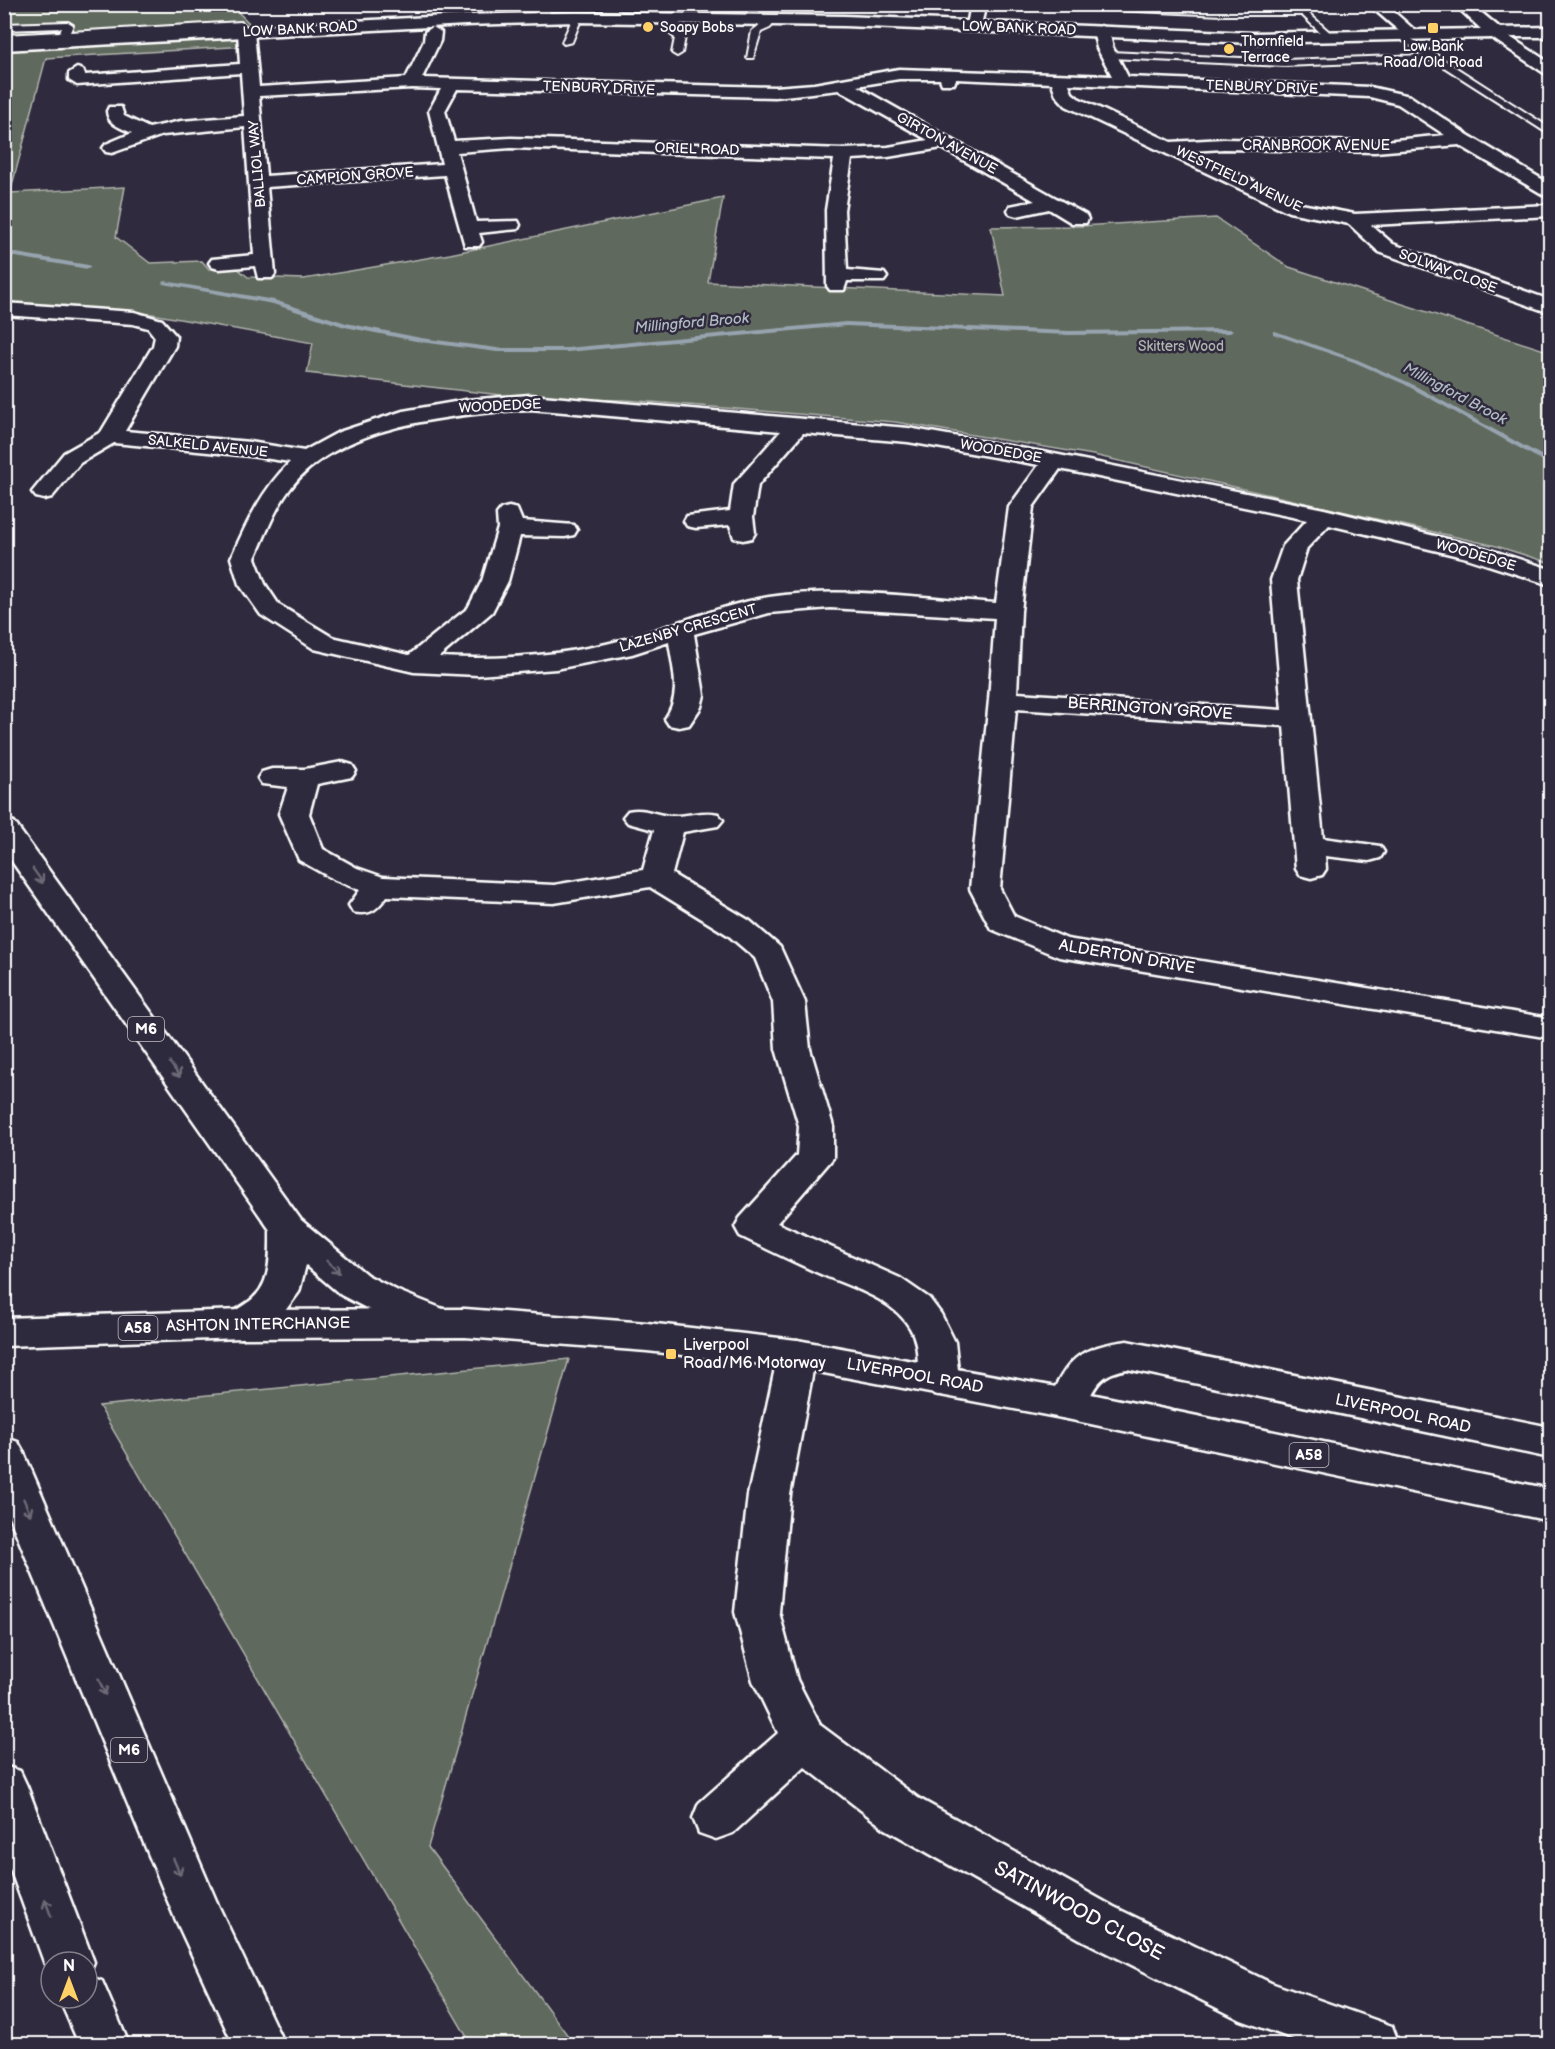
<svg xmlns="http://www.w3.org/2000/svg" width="1555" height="2049" font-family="'Balsamiq Sans',sans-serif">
<rect width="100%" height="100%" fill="#2f2a3d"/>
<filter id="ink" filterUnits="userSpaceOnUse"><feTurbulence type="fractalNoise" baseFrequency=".0167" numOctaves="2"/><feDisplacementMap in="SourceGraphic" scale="12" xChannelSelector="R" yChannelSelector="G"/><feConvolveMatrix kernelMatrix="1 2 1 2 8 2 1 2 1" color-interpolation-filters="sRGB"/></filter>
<g filter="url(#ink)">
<g fill="#60695d" stroke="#b0b4ae" stroke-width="1.5">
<path d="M5,5H241L239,13L250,24L248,29L5,42Z"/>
<path d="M247,38L248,46L46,58L10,193L125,187L116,237L150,263L202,261L209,269H238L248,277L304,279L450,254L723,198L708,282L1005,296L991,227L1080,226L1216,218L1289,267L1544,350L1550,348V563L1496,546L1093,455L895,422L626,400L536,399L307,373L313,343L152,314L5,303V51Z"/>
<path d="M569,1359L428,1847L574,2044H471L99,1406Z"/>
</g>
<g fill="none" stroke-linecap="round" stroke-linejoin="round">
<g fill="#97a4b0" fill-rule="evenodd">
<path d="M4,251L88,265L91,267L88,269L4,255Z"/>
<path d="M165,281L274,300L346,323L421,338L497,348H567L846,322L1069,331L1230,329L1233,331L1230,333L1069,335L846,326L567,352H497L421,342L345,327L273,304L163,284L162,283Z"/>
<path d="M1275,331L1358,360L1408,382L1550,460V465L1404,384L1354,362L1273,334V332Z"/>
</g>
<defs>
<g id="service">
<path d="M1049,4L1304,9L1335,37L1327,39L1302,15H1222L1053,7Z"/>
<path d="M574,15L582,17L572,42L564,44L562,42Z"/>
<path d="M677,15L682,18L679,32L685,37L682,53L677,56L672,53L675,38L669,33L672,18Z"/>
<path d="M769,18L777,20L770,28L761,32L753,58H747L752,31Z"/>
<path d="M68,22L73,25L70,32L241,22L251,32L243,34L238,28L4,41V35L60,32L62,28L4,30V24Z"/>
<path d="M1399,31L1550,128V135L1433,60L1284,66L1110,58L1105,55L1110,52L1284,60L1424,55L1396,36V32Z"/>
</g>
<g id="minor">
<path d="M534,4H549L550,18L547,21H537Z"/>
<path d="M971,4H986L980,29L975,31L967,26Z"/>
<path d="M1368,4H1385L1419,34L1411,39L1406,37Z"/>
<path d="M1101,26L1109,31L1113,48L1128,77L1370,87L1410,96L1468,135L1550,184V196L1544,195L1459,145L1375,152L1224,149L1190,151L1301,204L1355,214L1550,205V216L1371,225L1393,244L1550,300V313L1379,252L1349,224L1289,212L1066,106L1056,95L1052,83L956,79L954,84H942L940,79H899L857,86L1086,215L1088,219L1086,223H1072L1049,209L1017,216L1010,214L1008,210L1010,206L1035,201L942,148L888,157L852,159L844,210L847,270L884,273L887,277L884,281H847L844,290H830L827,286L826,210L834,159L511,148L457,152L476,222L518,221L520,225L518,229L479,233L482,242L479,246H465L445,175L267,187L275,274L272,278H258L255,266L219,269L212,267L209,263L212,259L254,255L245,127L163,135L112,153L106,152L103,148L106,144L132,133C120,127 108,125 107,111L109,107H121L124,116L149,128L181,121L244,116L241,73L77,85L69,80V73L77,68L83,70L85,75L240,64L238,32L246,27L254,32L259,87L406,78L424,41L425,32L433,27L441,32L440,41L422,78L775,87L814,84L899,69L1112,76L1097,48L1093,31ZM1069,84L1370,97L1398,104L1445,135L1375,142L1224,139L1171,142L1078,98L1072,93ZM412,88L441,89L429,111L442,164L266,176L259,96ZM457,89L775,97L839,90L928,140L888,147L844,149L511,138L454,141L445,111Z"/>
<path d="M4,303L134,312L162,320L176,336L175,346L125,431L250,442L304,451L339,432L403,411L466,400L530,395L908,428L1054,454L1324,509L1484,548L1550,569V585L1467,558L1329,525L1307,548L1297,580L1323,838L1380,846L1384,852L1380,858L1369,861L1325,856L1326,869L1322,875L1311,878L1300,875L1296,869L1284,726L1016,709L1000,889L1014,916L1067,939L1550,1018V1038L1059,957L991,929L970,889L989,700L995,618L830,608L769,613L694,634L704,695L701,707L689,725L679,727L669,725L665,719C682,694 673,671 669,642L632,654L556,669L478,675L414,672L314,649L261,615L239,584L231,558C247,522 262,490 290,462L250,456L114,443L80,463L52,497L44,499L36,497L32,492L64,453L101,432L153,346L155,337L148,328L133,324L4,315ZM530,409L781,431L734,484L730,511L687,516L684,521L687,526L696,528L730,525L734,538L743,540L752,538L755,533L753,517L758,485L803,433L908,442L1039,465L1009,507L996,603C924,598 840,586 769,597C721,605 675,625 629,638C568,656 501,660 439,657L492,612L508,581L520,536L565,537L574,535L577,530L574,525L522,521L517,509L509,507L501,509L497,514L498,528L482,581L468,608L409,655L332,637L279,605L265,584L255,558C266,534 274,510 290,489C339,423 455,415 530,409ZM1060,469L1307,520L1283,546L1271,580L1282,710L1017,693L1021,611L1033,507Z"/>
<path d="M342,762L352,765L356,771L352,777L317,784L309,814L323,849L357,868L383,877L554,885L643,870L654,830L628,823L623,817L628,811C644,807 655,815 670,816C687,817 702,810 718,814L723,820L718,826L683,832L672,874L750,921L780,947L805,1002L810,1049L833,1126V1158L777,1223L900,1278L929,1298L941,1314L955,1342L958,1370V1380L952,1390L938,1395L924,1390C914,1372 922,1348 910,1328C892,1297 847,1286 816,1272C790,1260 765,1248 740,1236L735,1227L740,1218L797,1155L799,1126L776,1049L773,1002L755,958L728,935L650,887L554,903L387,896C377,909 371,916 353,912L349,905L360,890L335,880L299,860L279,814L288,787L262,784L258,778L262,772L272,769H305Z"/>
<path d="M797,1340L811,1344L816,1354L790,1495L779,1612L797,1680L820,1725L918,1798L1114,1907L1271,1983L1392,2026L1399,2044H1307L1241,2020L1080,1939L884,1828L805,1767L733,1833L716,1839L699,1833L693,1818L699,1803L778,1733L753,1681L735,1612L748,1495L778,1354L783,1344Z"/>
<path d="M1127,1341L1550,1427V1458L1127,1369C1096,1374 1094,1390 1081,1415L1067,1419L1053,1415L1047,1404C1068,1359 1077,1348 1127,1341Z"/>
</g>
<path id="tertiary" d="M1454,4H1471L1500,28L1550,27V37H1510L1550,63V75L1544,73L1492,38L1253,43L844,26L577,22L466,25L4,50V40L466,15L577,12L844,16L1253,33L1481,29Z"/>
<path id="primary" d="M465,1309L647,1323L797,1340L1067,1389L1550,1489V1521L1067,1419L797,1368L647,1351L465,1337L242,1338L228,1334L223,1324L228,1314L242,1310Z"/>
<path id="trunk" d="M242,1310L256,1314L261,1324L256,1334L242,1338L4,1346V1318Z"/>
<g id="motorway">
<path d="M4,819L14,822L301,1220L367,1275L398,1291L453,1313L458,1323L453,1333L439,1337L372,1311L341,1295L306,1265L299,1292L279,1319L256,1334L242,1338L228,1334L223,1324C229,1313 237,1310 247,1303C272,1287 270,1257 270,1230L4,850Z"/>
<path d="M4,1437L18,1442L24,1453L218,1905L284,2044H233L174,1916L4,1504Z"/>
<path d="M4,1766L20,1771L27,1786L94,1962L88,1976L102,1981L129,2044H79L59,1998H87V1962H51V1977L44,1962L4,1852Z"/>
</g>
</defs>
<use href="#service" stroke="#fff" stroke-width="4"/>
<use href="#minor" stroke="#fff" stroke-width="5"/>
<use href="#tertiary" stroke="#fff" stroke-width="5"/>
<use href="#primary" stroke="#fff" stroke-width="5"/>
<use href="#trunk" stroke="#fff" stroke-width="5"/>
<use href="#motorway" stroke="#fff" stroke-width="5"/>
<use href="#service" fill="#2f2a3d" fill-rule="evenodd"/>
<use href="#minor" fill="#2f2a3d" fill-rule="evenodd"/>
<use href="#tertiary" fill="#2f2a3d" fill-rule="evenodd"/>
<use href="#primary" fill="#2f2a3d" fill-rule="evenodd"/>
<use href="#trunk" fill="#2f2a3d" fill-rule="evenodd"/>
<use href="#motorway" fill="#2f2a3d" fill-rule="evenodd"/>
</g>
<defs><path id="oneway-shaft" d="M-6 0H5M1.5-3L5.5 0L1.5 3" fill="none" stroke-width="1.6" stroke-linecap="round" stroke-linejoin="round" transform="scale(1.5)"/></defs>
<g stroke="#6d6a77">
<use href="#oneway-shaft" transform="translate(38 876) rotate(55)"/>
<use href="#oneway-shaft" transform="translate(175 1070) rotate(55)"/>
<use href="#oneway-shaft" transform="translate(333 1267) rotate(44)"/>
<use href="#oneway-shaft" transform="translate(27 1507) rotate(67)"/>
<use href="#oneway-shaft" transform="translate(102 1687) rotate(67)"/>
<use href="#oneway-shaft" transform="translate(177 1867) rotate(67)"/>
<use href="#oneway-shaft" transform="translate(48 1908) rotate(-110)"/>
</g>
</g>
<g fill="#ffd166" stroke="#2f2a3d" stroke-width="2">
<circle cx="648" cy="27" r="6"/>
<rect x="1427" y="22" width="12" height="12" rx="3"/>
<circle cx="1229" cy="49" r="6"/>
<rect x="665" y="1348" width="12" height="12" rx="3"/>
</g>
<g text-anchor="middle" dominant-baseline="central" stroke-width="5" stroke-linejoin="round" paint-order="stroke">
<g font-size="14" fill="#fff" stroke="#2f2a3d" text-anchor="start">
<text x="660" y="27">Soapy Bobs</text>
<text x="1241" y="41">Thornfield<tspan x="1241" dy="16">Terrace</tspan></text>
<text x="1433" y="46" text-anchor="middle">Low Bank<tspan x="1433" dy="16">Road/Old Road</tspan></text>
</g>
<g font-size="14" fill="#fff" stroke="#2f2a3d">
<text transform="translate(1019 28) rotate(2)">LOW BANK ROAD</text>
<text transform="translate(300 29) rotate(-3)">LOW BANK ROAD</text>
<text transform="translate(1262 87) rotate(2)">TENBURY DRIVE</text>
<text transform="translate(599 88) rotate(2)">TENBURY DRIVE</text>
<text transform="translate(947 143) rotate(29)">GIRTON AVENUE</text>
<text x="1316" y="145">CRANBROOK AVENUE</text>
<text transform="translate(697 149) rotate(2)">ORIEL ROAD</text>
<text transform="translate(257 164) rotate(-95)">BALLIOL WAY</text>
<text transform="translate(355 176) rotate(-4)">CAMPION GROVE</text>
<text transform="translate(1239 179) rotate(25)">WESTFIELD AVENUE</text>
<text transform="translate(1448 271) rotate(20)">SOLWAY CLOSE</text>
<text transform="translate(500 406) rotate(-3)">WOODEDGE</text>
<text transform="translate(208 446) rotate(6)">SALKELD AVENUE</text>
<text transform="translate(1001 451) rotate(10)">WOODEDGE</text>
<text transform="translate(1476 555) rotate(16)">WOODEDGE</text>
<text transform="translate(688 628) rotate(-16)">LAZENBY CRESCENT</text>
</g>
<g font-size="14" fill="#b0b4ae" stroke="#2f2a3d">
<text x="1181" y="346">Skitters Wood</text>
</g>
<g font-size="15" font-style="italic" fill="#b1bbc4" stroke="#2f2a3d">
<text transform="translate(692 323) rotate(-5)">Millingford Brook</text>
<text transform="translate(1455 394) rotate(28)">Millingford Brook</text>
</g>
<g fill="#2f2a3d" stroke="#c1bfc5" stroke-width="1.5">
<rect x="128" y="1017" width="36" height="24" rx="4.5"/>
<rect x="118.5" y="1316" width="39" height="24" rx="4.5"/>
<rect x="1289.5" y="1443" width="39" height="24" rx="4.5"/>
<rect x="111" y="1738" width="36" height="24" rx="4.5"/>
</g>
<g font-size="15" font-weight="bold" fill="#fff">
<text x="146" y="1029">M6</text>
<text x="138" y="1328">A58</text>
<text x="1309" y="1455">A58</text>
<text x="129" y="1750">M6</text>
</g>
<g font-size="16" fill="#fff" stroke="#2f2a3d">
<text transform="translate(1150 709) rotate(4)">BERRINGTON GROVE</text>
<text transform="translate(1127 957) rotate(10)">ALDERTON DRIVE</text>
<text transform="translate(258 1325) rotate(-1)">ASHTON INTERCHANGE</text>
<text transform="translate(915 1376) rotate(10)">LIVERPOOL ROAD</text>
<text transform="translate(1403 1414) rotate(12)">LIVERPOOL ROAD</text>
</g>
<g font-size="16" fill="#fff" stroke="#2f2a3d" text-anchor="start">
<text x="683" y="1345">Liverpool<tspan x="683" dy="18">Road/M6 Motorway</tspan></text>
</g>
<g font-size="20" fill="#fff" stroke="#2f2a3d">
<text transform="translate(1079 1911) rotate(28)">SATINWOOD CLOSE</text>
</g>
</g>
<rect width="1555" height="2049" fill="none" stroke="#2f2a3d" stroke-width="24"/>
<rect x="12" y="12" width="1531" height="2025" fill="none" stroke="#fff" stroke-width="2" filter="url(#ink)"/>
<g transform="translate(69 1980)"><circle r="28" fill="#2f2a3d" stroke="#827f8b" stroke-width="1.5"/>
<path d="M0-4.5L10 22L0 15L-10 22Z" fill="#ffd166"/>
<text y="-9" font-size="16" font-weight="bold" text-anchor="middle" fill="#ffffff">N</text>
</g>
</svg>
